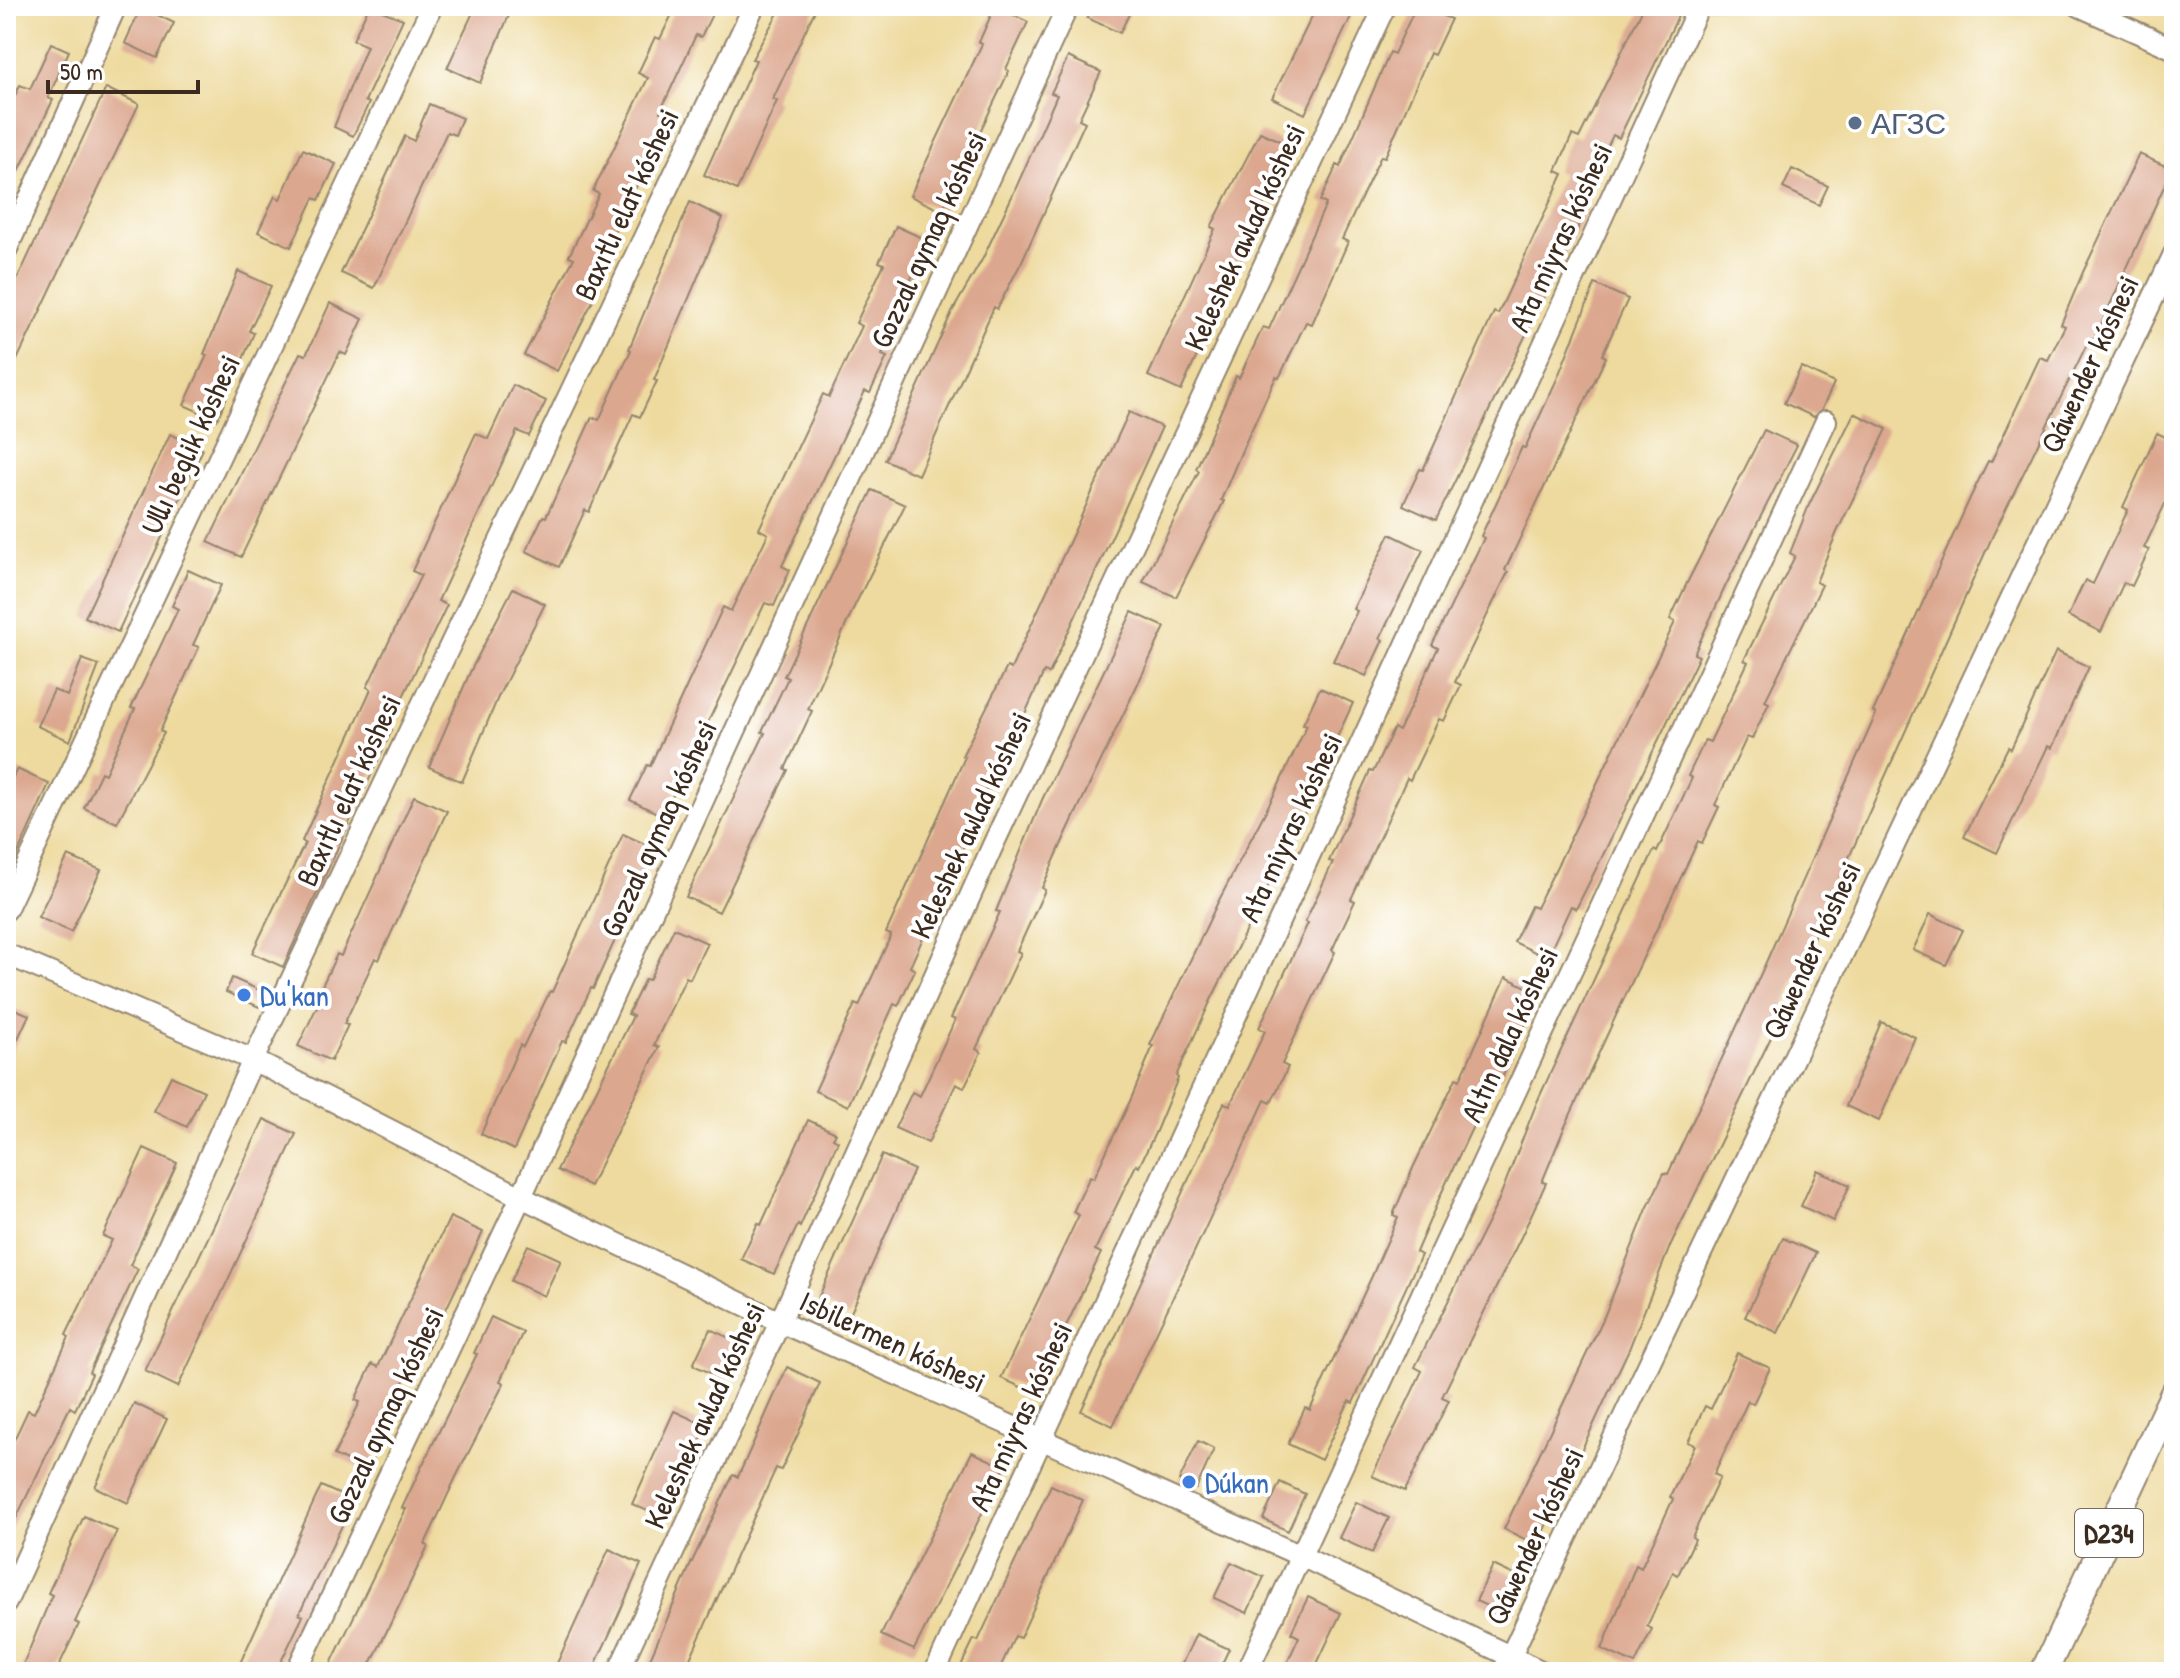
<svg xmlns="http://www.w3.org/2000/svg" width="2180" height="1678" font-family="'Patrick Hand',sans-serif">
<rect width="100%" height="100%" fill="#fff"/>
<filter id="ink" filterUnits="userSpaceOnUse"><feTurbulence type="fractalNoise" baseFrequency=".0125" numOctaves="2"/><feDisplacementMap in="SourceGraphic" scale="16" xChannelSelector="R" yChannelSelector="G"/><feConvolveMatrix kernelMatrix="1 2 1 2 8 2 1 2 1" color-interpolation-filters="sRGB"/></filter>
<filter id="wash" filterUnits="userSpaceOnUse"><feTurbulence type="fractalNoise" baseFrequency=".006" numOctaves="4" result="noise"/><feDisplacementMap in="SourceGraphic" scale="32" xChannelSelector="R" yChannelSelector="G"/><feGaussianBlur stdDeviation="1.8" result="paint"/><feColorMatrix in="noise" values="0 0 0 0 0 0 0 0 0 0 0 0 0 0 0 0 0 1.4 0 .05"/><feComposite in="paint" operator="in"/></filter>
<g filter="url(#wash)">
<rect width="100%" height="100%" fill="#eee0bf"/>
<rect fill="#eeda9e" stroke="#94825e" stroke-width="2" x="6" y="6" width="2168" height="1666"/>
<g id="blocks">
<g fill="#dca78f">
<path d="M369,6L403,19L365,101L369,103L353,136L334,127L367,46L353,40Z"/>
<path d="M476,6H513L480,83L447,68Z"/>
<path d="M676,6H716L701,37L696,35L660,112L671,116L614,232L619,235L595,287L599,289L557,371L524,355L574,258L569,256L599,194L593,191L648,78L638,73L655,37L660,39Z"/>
<path d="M782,6H817L773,99L777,101L737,190L704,175L756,60L752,59Z"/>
<path d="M995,6L1028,22L1006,69L1009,71L942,211L910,196L982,44L979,42Z"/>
<path d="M1093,6H1133L1120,33L1087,18Z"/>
<path d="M1317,6H1356L1305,114L1272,98Z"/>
<path d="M1416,6L1451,19L1434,55L1430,53L1385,157L1381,156L1342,239L1348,242L1312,324L1306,322L1279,378L1276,377L1243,448L1221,500L1224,501L1176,597L1143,582L1199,471L1196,469L1236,376L1239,378L1263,327L1269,329L1326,204L1320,201L1337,165L1340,167L1390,52L1394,54Z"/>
<path d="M1644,6H1683L1619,138L1613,135L1579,206L1587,209L1436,520L1403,505L1420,469L1423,470L1494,312L1498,314L1563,174L1556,171L1572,135L1579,138Z"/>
<path d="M141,7L174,23L157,58L125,43Z"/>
<path d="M51,43L69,51L48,98L53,100L6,198V115L20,85L30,89Z"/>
<path d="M1068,57L1101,72L1079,119L1085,122L1022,261L997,309L994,307L918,475L885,460L952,312L983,258L1015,190L1057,95L1051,93Z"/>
<path d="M106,88L139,104L6,383V304Z"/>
<path d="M429,104L462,118L455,135L447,132L374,288L341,273L405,136L414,141Z"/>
<path d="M1260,132L1293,147L1238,255L1242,257L1181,391L1148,376L1215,229L1211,227Z"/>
<path d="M303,149L336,164L319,200L314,198L291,247L258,232L275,196L280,199Z"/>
<path d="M2139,154L2172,169L2094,340L2090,338L1993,535L1797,974L1775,1029L1671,1244L1629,1349L1537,1545L1504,1529L1604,1317L1647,1209L1664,1173L1668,1174L1751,996L1876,714L1873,712L1971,496L1988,461L1991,462L2040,357L2048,360L2065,326L2061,324L2083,272Z"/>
<path d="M1792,169L1828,186L1819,205L1783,188Z"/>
<path d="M690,202L723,218L654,380L657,381L640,417L633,414L589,512L585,510L559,567L526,551L543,516L546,517L592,417L599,420L631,350L629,349Z"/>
<path d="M896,226L929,241L901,300L906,303L882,355L887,357L870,393L865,391L782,566L790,570L774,606L765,603L663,816L630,800L647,765L650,766L723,607L731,611L768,534L759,529L823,394L829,397L862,326L856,323L884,264L879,262Z"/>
<path d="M238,271L271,286L249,331L254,333L217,420L184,405L207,355L204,354Z"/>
<path d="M1595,284L1628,299L1602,355L1606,357L1505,570L1508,572L1455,682L1461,685L1444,721L1439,719L1410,780L1407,778L1351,899L1355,901L1332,950L1335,952L1282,1064L1288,1067L1271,1103L1265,1100L1113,1426L1081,1411L1224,1103L1230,1105L1265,1031L1259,1028L1308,923L1305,922L1333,862L1329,861L1370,771L1373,772L1394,728L1399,731L1438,648L1432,645L1484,538L1481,536L1522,447L1525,448L1557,379Z"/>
<path d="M330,303L363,319L346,355L340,352L241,557L208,542L300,353L306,355Z"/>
<path d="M1801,367L1834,383L1822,409L1814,417L1784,403Z"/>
<path d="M513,385L546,401L529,436L517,431L438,601L447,605L388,728L392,730L283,967L252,953L305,843L302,841L371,689L367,687L421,575L412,571L476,433L488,439Z"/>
<path d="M1129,412L1162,427L1049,674L1044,672L1023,718L1020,717L982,798L985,799L910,967L915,970L898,1006L894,1004L848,1106L815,1091L855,1004L859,1006L891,935L886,933L965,757L962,756L1007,667L1011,669Z"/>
<path d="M1854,413L1887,429L1837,532L1816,582L1822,585L1765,701L1769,703L1752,739L1747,737L1715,805L1719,807L1702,843L1698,841L1613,1022L1563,1131L1542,1182L1546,1183L1521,1237L1442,1397L1449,1400L1405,1491L1372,1476L1422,1371L1415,1367L1497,1204L1537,1102L1654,850L1657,852L1692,778L1688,776L1705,740L1710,742L1748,662L1744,660L1795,556L1790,553L1809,505Z"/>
<path d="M1764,430L1797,445L1726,585L1694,654L1699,656L1602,857L1576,909L1571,906L1547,958L1514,942L1531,906L1536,908L1561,858L1675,622L1670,619L1687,583Z"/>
<path d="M2157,433L2174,441V485L2144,548L2149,550L2132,586L2124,582L2101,632L2068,616L2085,580L2093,584L2128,510L2123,507Z"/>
<path d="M170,434L203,449L118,632L85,617Z"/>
<path d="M872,490L905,505L855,605L808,709L812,711L785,769L788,770L719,912L686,897L765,733L762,732L788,678L784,676Z"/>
<path d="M1390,534L1423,550L1380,638L1383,640L1366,676L1333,661L1357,611L1353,609Z"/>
<path d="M188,570L221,585L193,645L199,647L160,731L164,733L117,823L84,808L101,772L105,774L135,709L131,708L178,609L172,606Z"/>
<path d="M513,588L545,604L499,695L462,782L429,767L471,670Z"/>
<path d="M1132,612L1165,627L1065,836L1042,888L1045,890L1017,951L1021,953L976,1049L981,1052L964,1088L956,1084L928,1143L895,1128L912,1092L920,1096L955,1020L951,1018L1000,912L996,911L1042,800Z"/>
<path d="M2056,651L2089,667L2052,748L2048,746L1997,853L1964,837L2008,747L2011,749Z"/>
<path d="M82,659L99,665L70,741L37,726L54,690L67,696Z"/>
<path d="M1320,688L1353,703L1325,763L1329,765L1211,1000L1176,1076L1178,1078L1156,1131L1139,1167L1136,1165L1095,1250L1101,1253L1034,1393L1001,1378L1079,1215L1073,1212L1090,1176L1094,1178L1131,1099L1153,1046L1150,1045L1217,904L1275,793L1307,725L1303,724Z"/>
<path d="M17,769L49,784L6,880V791Z"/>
<path d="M414,796L447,811L379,960L375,958L344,1024L348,1025L331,1061L298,1046L324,992L320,990L337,954L341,956Z"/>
<path d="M623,834L656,849L593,989L591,988L566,1042L562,1041L514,1150L481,1134L520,1045L523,1047L550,991L552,992Z"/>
<path d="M68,856L101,870L71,932L38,917Z"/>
<path d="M1930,914L1963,930L1946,965L1913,950Z"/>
<path d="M674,928L707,943L690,979L686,977L654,1045L659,1047L590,1186L557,1170L633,1016L628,1014L645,979L649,980Z"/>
<path d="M1506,977L1539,993L1502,1078L1497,1075L1441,1194L1416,1252L1421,1255L1353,1403L1349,1401L1321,1460L1288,1444L1305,1408L1310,1410L1372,1276L1398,1217L1393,1215L1413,1168L1456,1078L1460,1080Z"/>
<path d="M232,978L266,993L259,1007L226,992Z"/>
<path d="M6,1005L29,1015L6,1064Z"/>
<path d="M1881,1022L1915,1037L1879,1121L1846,1106Z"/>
<path d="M171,1076L204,1091L187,1127L154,1111Z"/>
<path d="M264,1119L296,1134L178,1387L145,1371Z"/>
<path d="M808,1120L836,1133L833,1138L838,1141L800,1227L798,1225L774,1274L741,1259L758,1223L761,1225Z"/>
<path d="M144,1148L177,1163L130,1265L138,1269L89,1372L92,1374L75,1410L70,1407L6,1539V1457L28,1410L34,1413L69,1337L66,1335L112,1240L103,1236Z"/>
<path d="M882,1155L914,1170L849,1317L817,1301Z"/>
<path d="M1817,1170L1850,1185L1833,1221L1801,1206Z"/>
<path d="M450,1217L483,1232L417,1370L410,1367L380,1433L384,1435L367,1471L334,1455L360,1402L355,1400L372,1364L378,1367Z"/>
<path d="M1783,1238L1816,1253L1778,1333L1745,1317Z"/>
<path d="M528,1245L561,1260L544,1296L511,1281Z"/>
<path d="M491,1317L523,1332L500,1381L504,1383L456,1477L425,1544L428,1546L367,1672H327L406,1509L402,1508L419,1472L477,1354L474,1353Z"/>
<path d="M710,1329L743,1344L726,1380L693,1365Z"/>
<path d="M1737,1353L1770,1368L1753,1404L1748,1401L1714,1474L1720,1477L1692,1537L1695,1539L1678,1575L1673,1572L1647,1626L1652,1629L1635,1664L1602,1649L1636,1565L1641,1568L1673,1499L1670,1497L1695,1445L1688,1442L1705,1406L1711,1409Z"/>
<path d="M787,1367L820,1383L798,1434L781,1470L776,1468L684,1672H655L646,1668L690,1566L733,1475L738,1477Z"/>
<path d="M134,1403L167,1419L128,1503L95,1487Z"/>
<path d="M674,1411L707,1426L665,1519L632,1504Z"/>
<path d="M1198,1441L1214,1449L1196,1489L1179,1481Z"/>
<path d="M972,1452L1005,1467L914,1650L881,1635Z"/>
<path d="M1280,1482L1305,1494L1288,1531L1263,1519Z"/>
<path d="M1051,1485L1083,1500L1020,1638L1015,1636L998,1672H958L974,1639L978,1641Z"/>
<path d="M321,1486L354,1501L299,1614L303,1616L276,1672H236Z"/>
<path d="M1356,1502L1389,1518L1372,1553L1339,1538Z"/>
<path d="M84,1516L117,1531L75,1622L79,1624L56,1672H20L52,1595L48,1593Z"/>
<path d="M609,1549L641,1564L617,1618L592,1672H553Z"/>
<path d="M1231,1562L1264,1577L1247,1613L1214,1598Z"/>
<path d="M1493,1565L1525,1580L1509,1616L1476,1601Z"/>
<path d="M1308,1597L1341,1613L1313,1672H1283L1299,1637L1291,1633Z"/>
<path d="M1196,1634L1229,1649L1218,1672H1178Z"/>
</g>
</g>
</g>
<g filter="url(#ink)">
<use href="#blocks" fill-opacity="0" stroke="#94856e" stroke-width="2"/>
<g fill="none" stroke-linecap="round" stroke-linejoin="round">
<defs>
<g id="minor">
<path d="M2079,6L2174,49"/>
<path d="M6,251L116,6"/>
<path d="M6,910L432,6"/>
<path d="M6,954L253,1060L521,1197L780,1322L1301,1556L1543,1672"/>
<path d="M6,1603L253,1060L754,6"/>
<path d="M296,1672L521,1197L1068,6"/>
<path d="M618,1672L780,1322L993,845L1385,6"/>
<path d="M935,1672L1699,6"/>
<path d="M1247,1672L1826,421"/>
<path d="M1503,1672L2174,254"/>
</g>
<path id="major" d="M2044,1672L2174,1393"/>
</defs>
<use href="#minor" stroke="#94856e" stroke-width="24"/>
<use href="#major" stroke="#94856e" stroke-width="30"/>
<use href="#minor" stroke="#fff" stroke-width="20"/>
<use href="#major" stroke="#fff" stroke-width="26"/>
</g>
</g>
<circle fill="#5c6f8a" stroke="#fff" stroke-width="3" cx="1855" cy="123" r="8"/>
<g fill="#3f7fe0" stroke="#fff" stroke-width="3">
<circle cx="244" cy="995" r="8"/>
<circle cx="1189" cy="1482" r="8"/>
</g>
<g text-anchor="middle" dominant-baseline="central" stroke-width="8" stroke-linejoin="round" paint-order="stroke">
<rect fill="#fff" stroke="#766a62" stroke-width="2" x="2075" y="1509" width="68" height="48" rx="6"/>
<g font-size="28" font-weight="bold" fill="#3b2a1e">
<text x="2109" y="1533">D234</text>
</g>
<g font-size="30" fill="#4e5e75" stroke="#fff" text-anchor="start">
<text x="1871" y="123">АГЗС</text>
</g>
<g font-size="30" fill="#3b2a1e" stroke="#fff">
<text transform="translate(626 204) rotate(-65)">Baxıtlı elat kóshesi</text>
<text transform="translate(1244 237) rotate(-65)">Keleshek awlad kóshesi</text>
<text transform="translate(1560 237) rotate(-65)">Ata miyras kóshesi</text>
<text transform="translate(928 239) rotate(-65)">Gozzal aymaq kóshesi</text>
<text transform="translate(2089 364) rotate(-65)">Qáwender kóshesi</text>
<text transform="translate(190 444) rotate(-65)">Ullı beglik kóshesi</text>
<text transform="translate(348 790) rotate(-65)">Baxıtlı elat kóshesi</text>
<text transform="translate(970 825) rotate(-65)">Keleshek awlad kóshesi</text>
<text transform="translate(1290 827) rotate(-65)">Ata miyras kóshesi</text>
<text transform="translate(658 828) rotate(-65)">Gozzal aymaq kóshesi</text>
<text transform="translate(1811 950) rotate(-65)">Qáwender kóshesi</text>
<text transform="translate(1509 1034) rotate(-65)">Altın dala kóshesi</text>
<text transform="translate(893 1341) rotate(25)">Isbilermen kóshesi</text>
<text transform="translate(385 1415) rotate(-65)">Gozzal aymaq kóshesi</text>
<text transform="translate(704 1415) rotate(-65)">Keleshek awlad kóshesi</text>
<text transform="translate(1020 1416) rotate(-65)">Ata miyras kóshesi</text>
<text transform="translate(1534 1536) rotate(-65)">Qáwender kóshesi</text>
</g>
<g font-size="30" fill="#366cbe" stroke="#fff" text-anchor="start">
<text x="260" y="995">Du'kan</text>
<text x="1205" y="1482">Dúkan</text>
</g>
</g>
<rect width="2180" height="1678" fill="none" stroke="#fff" stroke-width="32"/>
<path d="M48 80v12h150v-12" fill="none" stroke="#3b2a1e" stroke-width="4"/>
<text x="60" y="80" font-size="24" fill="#3b2a1e" stroke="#ffffff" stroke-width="6" paint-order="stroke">50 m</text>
</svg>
